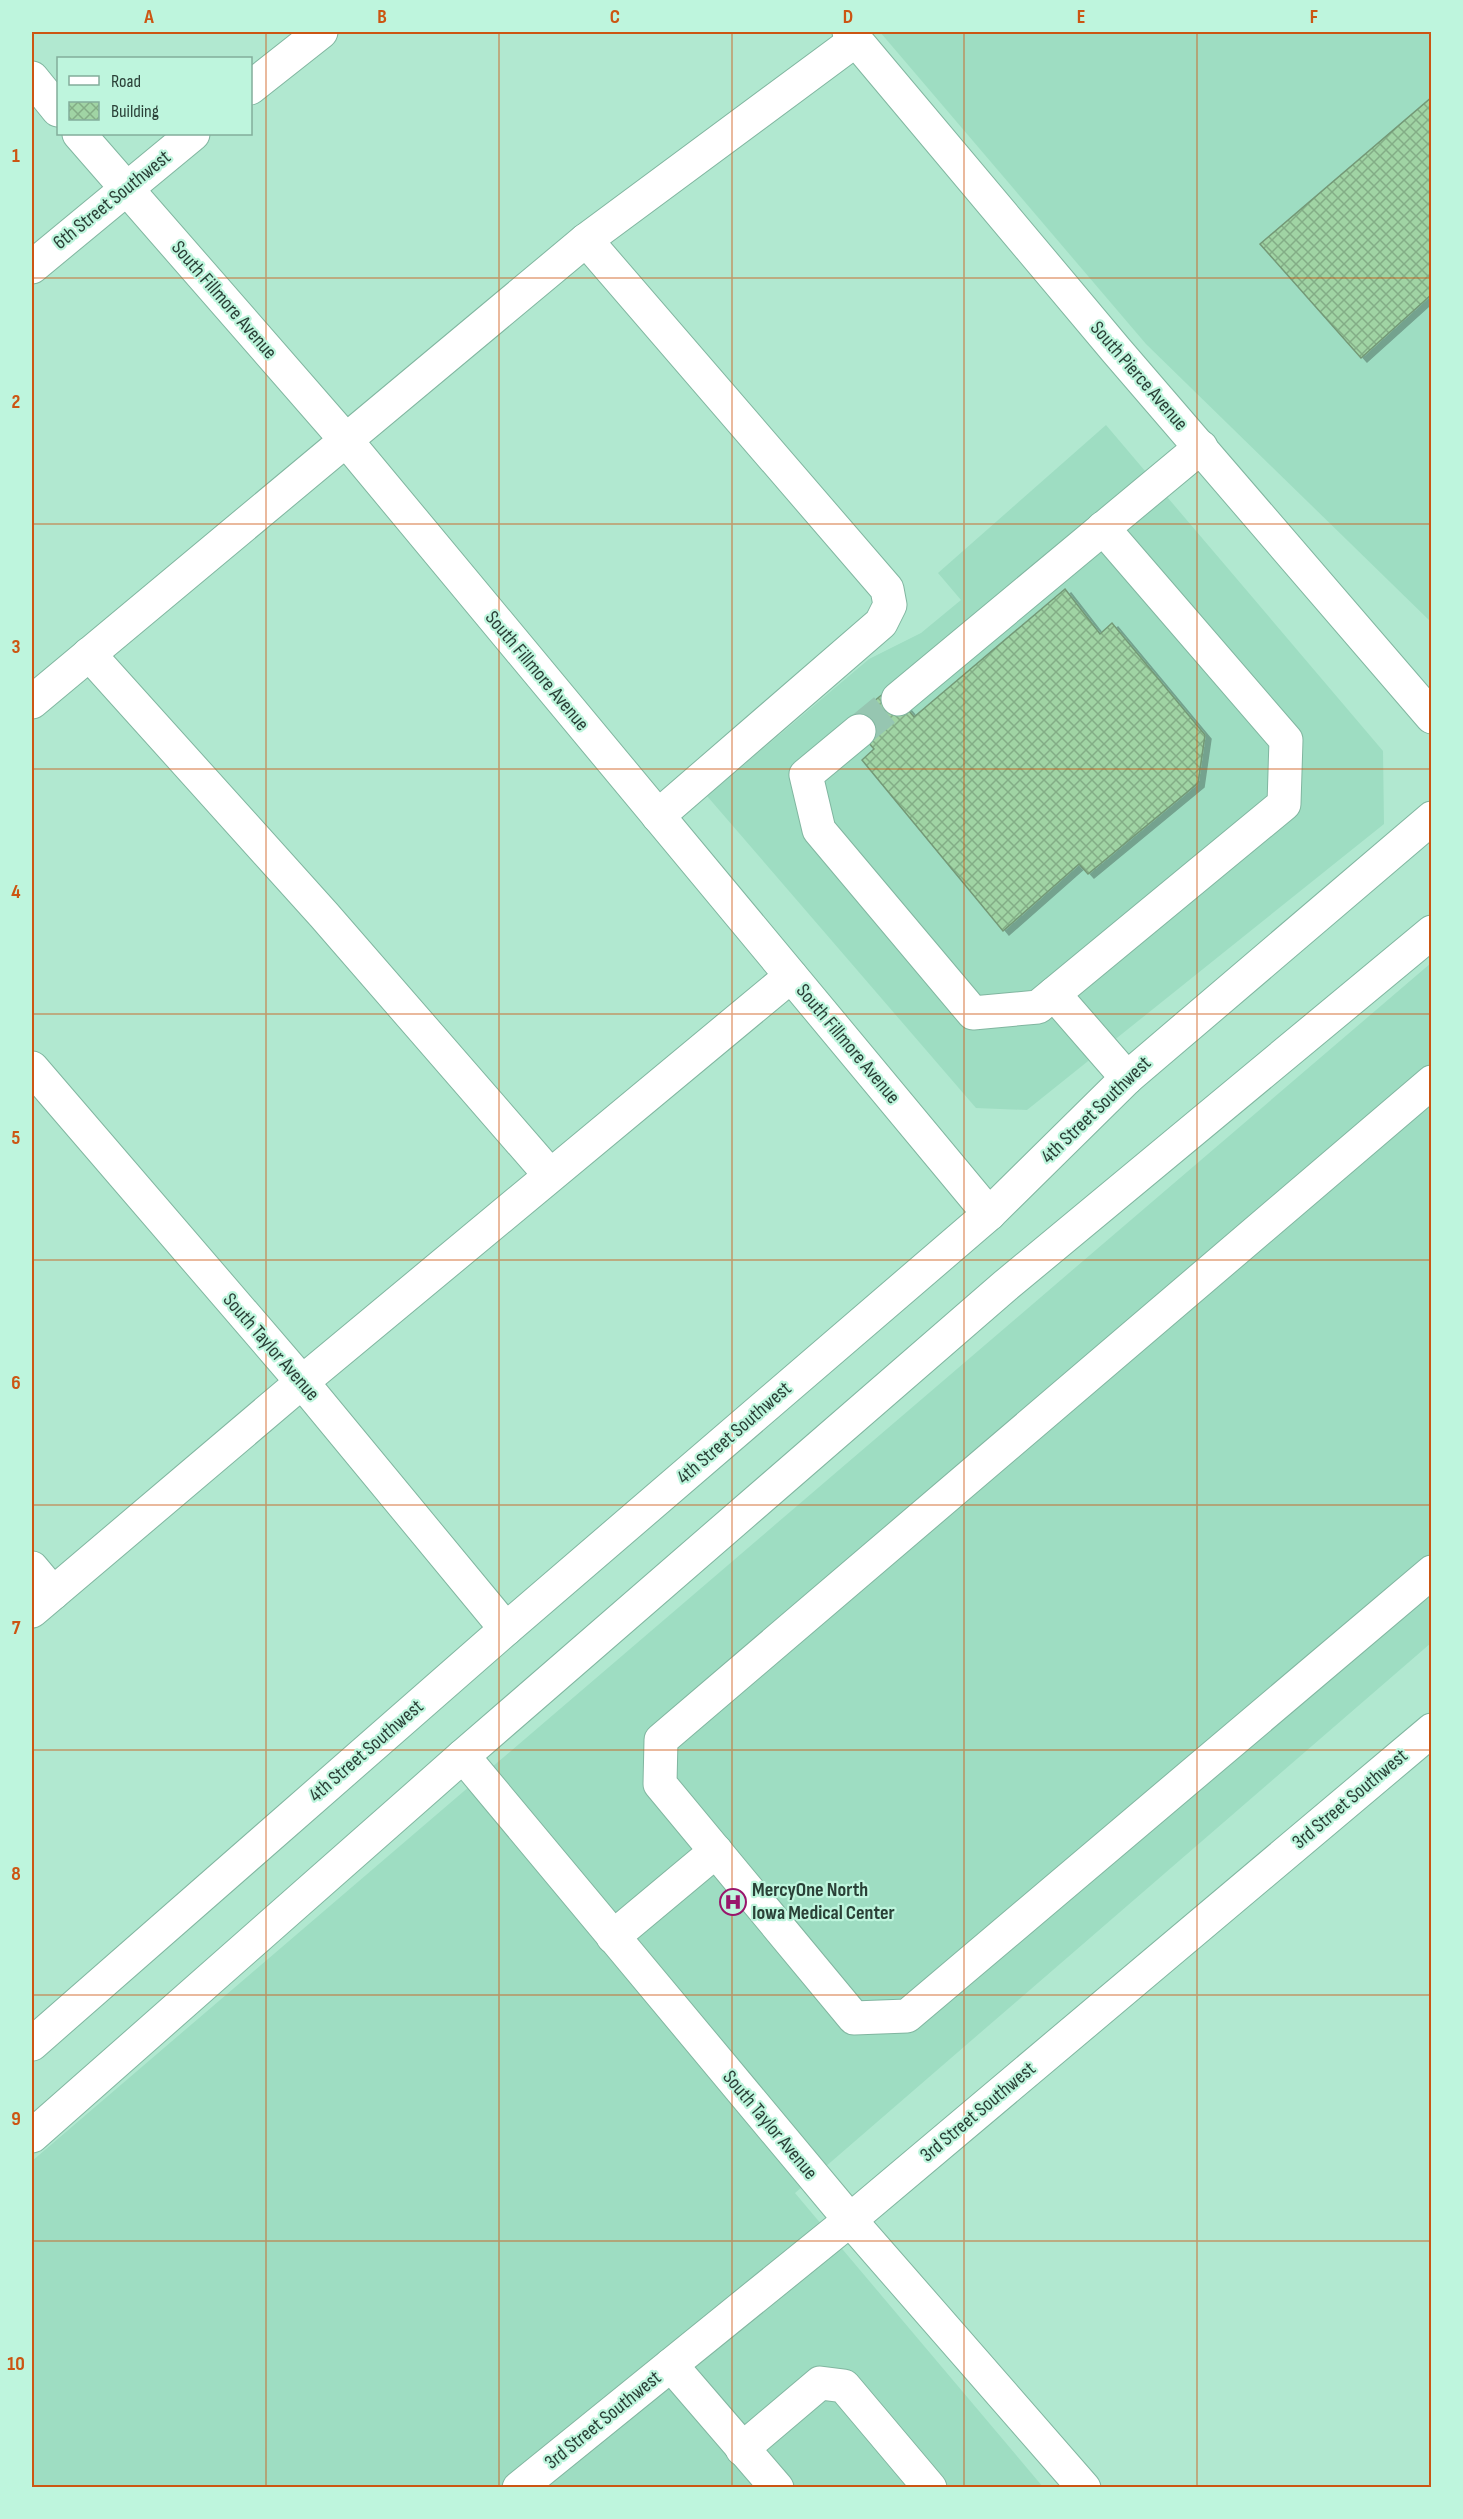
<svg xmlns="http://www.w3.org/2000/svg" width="1463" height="2519" font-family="'Sofia Sans Condensed',sans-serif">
<defs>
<pattern id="building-cross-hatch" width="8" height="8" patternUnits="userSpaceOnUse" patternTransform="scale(1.5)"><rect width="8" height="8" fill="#a0d4a4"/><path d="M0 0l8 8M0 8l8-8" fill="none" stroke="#83ad86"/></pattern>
<filter id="shadow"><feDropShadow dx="6" dy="4" stdDeviation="0" flood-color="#0004"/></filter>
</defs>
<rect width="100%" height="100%" fill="#b1e8d0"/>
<g fill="#9eddc2">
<path d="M880,32H1431V622L1146,344Z"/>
<path d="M1106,425L1383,751L1384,824L1027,1110L976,1108L707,796L869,659L921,633L961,600L938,573Z"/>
<path d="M1431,963V1643L795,2193L1043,2487H32V2161Z"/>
</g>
<g fill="url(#building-cross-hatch)" stroke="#749977" stroke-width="1.5" filter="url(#shadow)">
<path d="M1432,97V294L1361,358L1260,244Z"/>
<path d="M1065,589L1100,634L1112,623L1205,735L1198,783L1088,874L1079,864L1003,931L862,760L874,749L850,721L890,688L914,717Z"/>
</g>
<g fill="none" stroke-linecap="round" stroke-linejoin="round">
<path stroke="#96c6b1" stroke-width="33" stroke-dasharray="33 16" stroke-linecap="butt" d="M859,731L898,699"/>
<defs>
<g id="minor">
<path d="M32,78L58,110"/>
<path d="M250,88L321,32"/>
<path d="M79,134L345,439L989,1214"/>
<path d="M586,240L887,589L890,605L881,623L658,816"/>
<path d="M32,267L193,134"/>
<path d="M89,654L324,915L550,1175"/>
<path d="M898,699L1201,447"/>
<path d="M32,702L586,240L856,40"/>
<path d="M859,731L806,775L819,830L973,1013L1038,1007L1284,804L1286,740L1103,528"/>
<path d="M1054,994L1127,1078"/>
<path d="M32,1068L302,1382L506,1629"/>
<path d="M1432,1082L661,1740L660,1784L854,2018L907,2016L1432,1572"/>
<path d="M32,1568L53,1593"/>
<path d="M32,1611L302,1382L791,976"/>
<path d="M463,1756L850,2220L1084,2488"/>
<path d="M613,1937L716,1851"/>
<path d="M671,2365L777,2488"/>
<path d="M742,2449L820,2383L844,2386L930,2488"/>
<path d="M519,2488L850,2220L1432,1730"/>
</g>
<g id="major">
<path d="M849,32L1116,350L1432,717"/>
<path d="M32,2044L506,1629L989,1214L1127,1078L1432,818"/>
<path d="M32,2136L463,1756L1005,1286L1432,932"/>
</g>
</defs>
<use href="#minor" stroke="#81b6a0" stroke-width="35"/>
<use href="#major" stroke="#81b6a0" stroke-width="35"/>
<use href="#minor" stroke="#fff" stroke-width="33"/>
<use href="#major" stroke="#fff" stroke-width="33"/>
</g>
<path fill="none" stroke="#cc5512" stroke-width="1.5" stroke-opacity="0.55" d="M266,32V2488M499,32V2488M732,32V2488M964,32V2488M1197,32V2488M32,278H1432M32,524H1432M32,769H1432M32,1014H1432M32,1260H1432M32,1505H1432M32,1750H1432M32,1995H1432M32,2241H1432"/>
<defs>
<symbol id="hospital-ring" viewBox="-11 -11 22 22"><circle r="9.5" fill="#bef5dd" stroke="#99166c" stroke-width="1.5"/><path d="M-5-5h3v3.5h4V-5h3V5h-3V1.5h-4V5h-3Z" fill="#99166c"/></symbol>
</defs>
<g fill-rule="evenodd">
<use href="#hospital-ring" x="718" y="1887" width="30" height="30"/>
</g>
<g text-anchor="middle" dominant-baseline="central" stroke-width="4.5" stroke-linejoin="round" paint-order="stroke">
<g font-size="20" fill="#2a4037" stroke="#bef5dd">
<text transform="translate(112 200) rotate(-39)">6th Street Southwest</text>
<text transform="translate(224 300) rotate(49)">South Fillmore Avenue</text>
<text transform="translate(1139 376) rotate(49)">South Pierce Avenue</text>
<text transform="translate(537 671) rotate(50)">South Fillmore Avenue</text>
<text transform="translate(848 1044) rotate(50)">South Fillmore Avenue</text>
<text transform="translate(1096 1110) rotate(-44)">4th Street Southwest</text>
<text transform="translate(271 1347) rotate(49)">South Taylor Avenue</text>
<text transform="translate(734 1433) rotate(-41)">4th Street Southwest</text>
<text transform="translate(366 1751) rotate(-41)">4th Street Southwest</text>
<text transform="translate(1350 1799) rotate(-40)">3rd Street Southwest</text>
<text transform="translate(978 2112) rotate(-40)">3rd Street Southwest</text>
<text transform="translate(770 2125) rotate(50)">South Taylor Avenue</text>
<text transform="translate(603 2420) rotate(-39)">3rd Street Southwest</text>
</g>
<g font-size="20" font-weight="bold" fill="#2a4037" stroke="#bef5dd" text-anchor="start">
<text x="752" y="1890">MercyOne North<tspan x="752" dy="23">Iowa Medical Center</tspan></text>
</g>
</g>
<rect width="1463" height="2519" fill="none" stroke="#bef5dd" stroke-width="66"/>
<rect x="57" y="57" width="195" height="78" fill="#bef5dd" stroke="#83ad9b" stroke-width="1.5"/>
<rect x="69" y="76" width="30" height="9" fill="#ffffff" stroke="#83ad9b" stroke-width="1.5"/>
<text x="111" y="87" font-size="18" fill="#2a4037">Road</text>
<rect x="69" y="102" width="30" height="18" fill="url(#building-cross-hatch)" stroke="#83ad9b" stroke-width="1.5"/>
<text x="111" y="117" font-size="18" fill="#2a4037">Building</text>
<rect x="33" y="33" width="1397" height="2453" fill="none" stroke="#cc5512" stroke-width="2"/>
<g font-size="20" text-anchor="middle" font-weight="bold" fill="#cc5512">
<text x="149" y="23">A</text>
<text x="382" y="23">B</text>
<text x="615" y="23">C</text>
<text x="848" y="23">D</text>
<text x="1081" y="23">E</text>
<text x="1314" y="23">F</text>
<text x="16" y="162">1</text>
<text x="16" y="408">2</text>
<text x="16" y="653">3</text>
<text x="16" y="898">4</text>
<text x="16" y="1144">5</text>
<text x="16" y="1389">6</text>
<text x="16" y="1634">7</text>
<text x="16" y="1880">8</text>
<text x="16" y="2125">9</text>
<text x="16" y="2370">10</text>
</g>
</svg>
